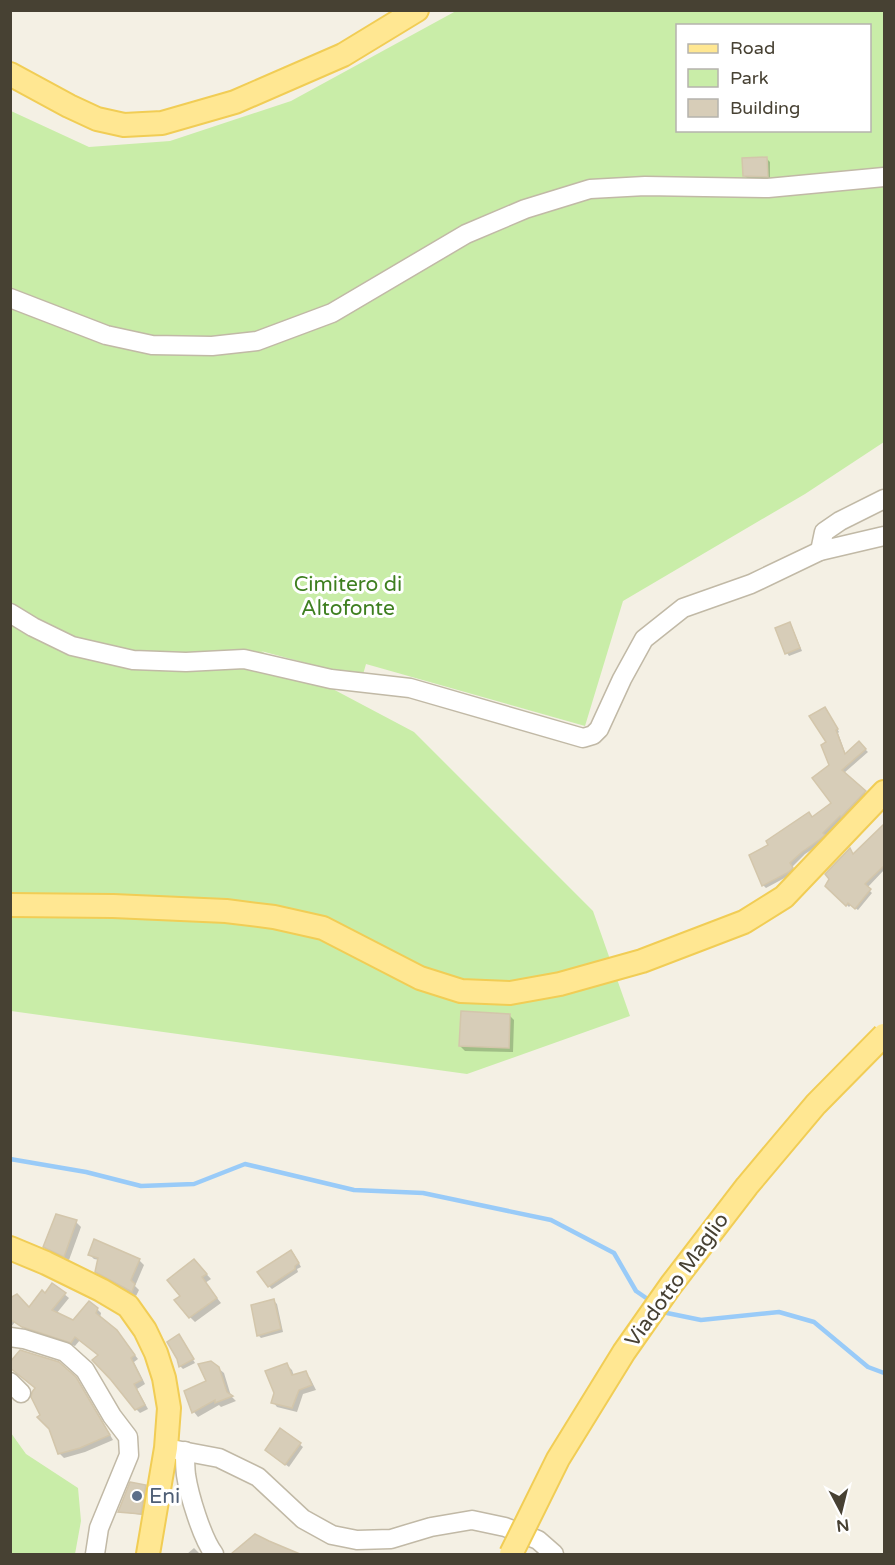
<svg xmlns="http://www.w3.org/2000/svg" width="895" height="1565" font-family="'Varela Round',sans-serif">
<rect width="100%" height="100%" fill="#f4f0e4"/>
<g fill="#c9eda8" fill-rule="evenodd">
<path d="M456,11H884V442L805,494L623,601L585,726L366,664L362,678L261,651L414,732L593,911L630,1016L467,1074L11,1011V111L89,147L170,141L291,101ZM678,26H870V130H678Z"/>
<path d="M11,1433L26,1454L78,1488L81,1521L75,1554H11Z"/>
</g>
<g fill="#0003">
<path d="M767,159L770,162V179H748L745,176Z"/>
<path d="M789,624L792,627L802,651L789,656L787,653Z"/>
<path d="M827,711L839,732L838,733L846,755L859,743L868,752L844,773L867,795L825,836L826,838L822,843L805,854L792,867L795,872L792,874L766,888L763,885L813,819L833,804Z"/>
<path d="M884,825V870L867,888L872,893L858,910L851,905L849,907L827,886L852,852L854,856Z"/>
<path d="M509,1015L514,1020L513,1052L465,1051L460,1046Z"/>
<path d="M76,1222L81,1227L69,1260L49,1251L44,1247Z"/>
<path d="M94,1241L139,1260L144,1265L135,1286L139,1290L136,1296L102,1277L97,1272L99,1260L94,1259L89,1254Z"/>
<path d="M294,1254L301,1267L297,1269L298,1272L272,1289L269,1286Z"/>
<path d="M199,1266L211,1279L205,1283L221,1303L195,1322L190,1317L182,1296Z"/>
<path d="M53,1285L69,1298L56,1314L73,1322L97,1309L101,1313L100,1318L120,1336L138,1359L134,1362L145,1384L137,1389L148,1409L140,1413L136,1409L99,1356L80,1340L75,1346L28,1331L15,1322L10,1328V1295L29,1309L45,1295Z"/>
<path d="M274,1301L277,1304L283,1332L261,1338L258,1335Z"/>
<path d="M181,1339L195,1363L183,1369L180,1366Z"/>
<path d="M60,1364L80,1383L113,1440L85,1452L64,1458L59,1453Z"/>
<path d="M287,1365L292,1370L294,1376L305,1373L310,1378L316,1390L303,1394L297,1412L277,1407L273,1402Z"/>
<path d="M218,1368L224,1373L231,1396L236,1401L221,1407L219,1405L198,1417L194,1412L186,1392L208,1381Z"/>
<path d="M281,1430L303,1447L289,1467L270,1453Z"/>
<path d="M145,1486L146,1487L142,1515L121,1512Z"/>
<path d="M255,1536L298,1554H233Z"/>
<path d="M194,1548L200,1554H187Z"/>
</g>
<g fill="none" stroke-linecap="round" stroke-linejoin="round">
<g stroke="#99cbf8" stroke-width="4.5">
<path d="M10,1159L86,1172L141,1186L194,1184L245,1164L354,1190L423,1193L551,1220L614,1253L636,1291L652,1302"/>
<path d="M661,1309L667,1313L701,1320L779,1312L814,1322L868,1367L884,1373"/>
</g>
</g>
<g fill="#d7cdb8" stroke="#d3c6ab" stroke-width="1.5">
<path d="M767,157L768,177L743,176L742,158Z"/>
<path d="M790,622L800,648L785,654L775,628Z"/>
<path d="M825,707L838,729L836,730L845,754L859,741L866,749L842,770L866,791L841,817L840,816L823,833L825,835L819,840L802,852L790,863L793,868L789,872L762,886L749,855L768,845L766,841L809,812L812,817L831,803L812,778L829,765L821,745L826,742L809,716Z"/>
<path d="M885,823V865L865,884L871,889L855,909L848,903L846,906L825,886L829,879L825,874L850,848L853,854Z"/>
<path d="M461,1011L510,1014L509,1048L459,1046Z"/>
<path d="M56,1214L77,1220L64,1257L43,1247Z"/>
<path d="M94,1239L140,1259L131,1280L135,1284L132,1292L95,1272L98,1258L88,1255Z"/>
<path d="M291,1250L299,1263L295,1266V1269L268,1287L257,1272Z"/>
<path d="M194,1259L207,1274L202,1277L217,1298L189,1318L174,1300L180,1296L167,1280Z"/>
<path d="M52,1283L66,1293L52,1310L73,1320L89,1301L98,1308L96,1313L117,1330L135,1355L131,1358L142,1380L134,1384L145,1405L135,1410L111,1380L92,1360L98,1355L75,1337L71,1343L22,1327L10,1319V1298L17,1294L29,1307L42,1290L45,1293Z"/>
<path d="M274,1299L281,1329L257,1336L251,1305Z"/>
<path d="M179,1334L194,1359L179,1367L177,1359L167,1342Z"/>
<path d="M20,1350L59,1362L76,1377L110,1435L80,1448L58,1454L49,1429L37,1417L40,1415L31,1397L32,1392L35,1388L10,1368V1362Z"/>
<path d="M211,1361L219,1367L227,1392L233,1396L215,1403V1400L192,1413L184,1391L206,1381L198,1364Z"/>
<path d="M287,1363L292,1375L306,1371L312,1385L299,1390L292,1408L271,1403L274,1393L265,1371Z"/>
<path d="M280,1428L301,1443L285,1465L265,1450Z"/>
<path d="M130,1482L146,1485L141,1514L118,1512Z"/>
<path d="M255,1534L269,1541L300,1554H231Z"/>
</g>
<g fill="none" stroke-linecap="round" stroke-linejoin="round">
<defs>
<g id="minor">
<path d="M10,298L106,335L152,345L212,346L257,341L332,313L466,234L525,209L590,189L645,186L768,188L884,177"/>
<path d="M820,551L824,532L840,521L884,499"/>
<path d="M10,613L33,627L72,646L133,660L186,662L244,659L331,679L410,688L583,738L593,735L599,729L622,679L644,639L683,608L751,584L820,551L884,536"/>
<path d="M10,1337L24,1339L65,1352L85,1370L112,1416L128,1437L129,1455L99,1528L95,1554"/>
<path d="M10,1382L21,1393"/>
<path d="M166,1448L219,1458L258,1477L303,1519L332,1535L357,1540L391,1539L431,1527L472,1520L505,1527L538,1540L554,1554"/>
<path d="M185,1451C185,1459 185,1467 186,1475C189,1495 202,1538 214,1554"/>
</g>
<g id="major">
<path d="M10,74L69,106L97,119L124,125L162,123L235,102L343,55L417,10"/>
<path d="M10,905L113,906L226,911L274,917L323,928L420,978L461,991L510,993L560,984L642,961L744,922L784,897L884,792"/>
<path d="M10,1248L46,1263L101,1290L128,1306L145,1330L156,1353L164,1378L169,1408L166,1448L148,1554"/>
</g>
</defs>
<use href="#minor" stroke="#c1b9a6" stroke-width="21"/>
<use href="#major" stroke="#f1cd55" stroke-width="26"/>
<use href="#minor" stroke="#fff" stroke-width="18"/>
<use href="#major" stroke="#ffe792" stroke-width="22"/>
<defs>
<path id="major-bridge" d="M511,1554L558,1459L624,1352L671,1285L747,1186L816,1104L884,1035"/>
</defs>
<use href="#major-bridge" stroke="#f1cd55" stroke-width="26" stroke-linecap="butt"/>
<use href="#major-bridge" stroke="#ffe792" stroke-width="22"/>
</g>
<circle fill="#5c6f8a" stroke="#fff" stroke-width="2" cx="137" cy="1496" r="6"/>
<g text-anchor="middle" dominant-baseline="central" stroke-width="6" stroke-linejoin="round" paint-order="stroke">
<g font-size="21" fill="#3e7f20" stroke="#fff">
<text x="348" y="584">Cimitero di<tspan x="348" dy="24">Altofonte</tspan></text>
</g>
<g font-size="21" fill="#474133" stroke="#fff">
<text transform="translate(677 1280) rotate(-54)">Viadotto Maglio</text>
</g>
<g font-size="21" fill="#4e5e75" stroke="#fff" text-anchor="start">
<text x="149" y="1496">Eni</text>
</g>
</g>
<rect width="895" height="1565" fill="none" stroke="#474133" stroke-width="24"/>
<rect x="676" y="24" width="195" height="108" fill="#ffffff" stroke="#b5b3ad" stroke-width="1.5"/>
<rect x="688" y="44" width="30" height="9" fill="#ffe792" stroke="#b5b3ad" stroke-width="1.5"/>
<text x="730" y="54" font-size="18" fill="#474133">Road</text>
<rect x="688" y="69" width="30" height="18" fill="#c9eda8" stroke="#b5b3ad" stroke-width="1.5"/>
<text x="730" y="84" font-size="18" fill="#474133">Park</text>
<rect x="688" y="99" width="30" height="18" fill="#d7cdb8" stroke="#b5b3ad" stroke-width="1.5"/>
<text x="730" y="114" font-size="18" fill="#474133">Building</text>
<g transform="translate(841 1511) rotate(173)" stroke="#ffffff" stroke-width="4.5" paint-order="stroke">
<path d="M0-4.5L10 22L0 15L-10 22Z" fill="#474133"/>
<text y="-9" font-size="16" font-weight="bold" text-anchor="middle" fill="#474133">N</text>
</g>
</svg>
